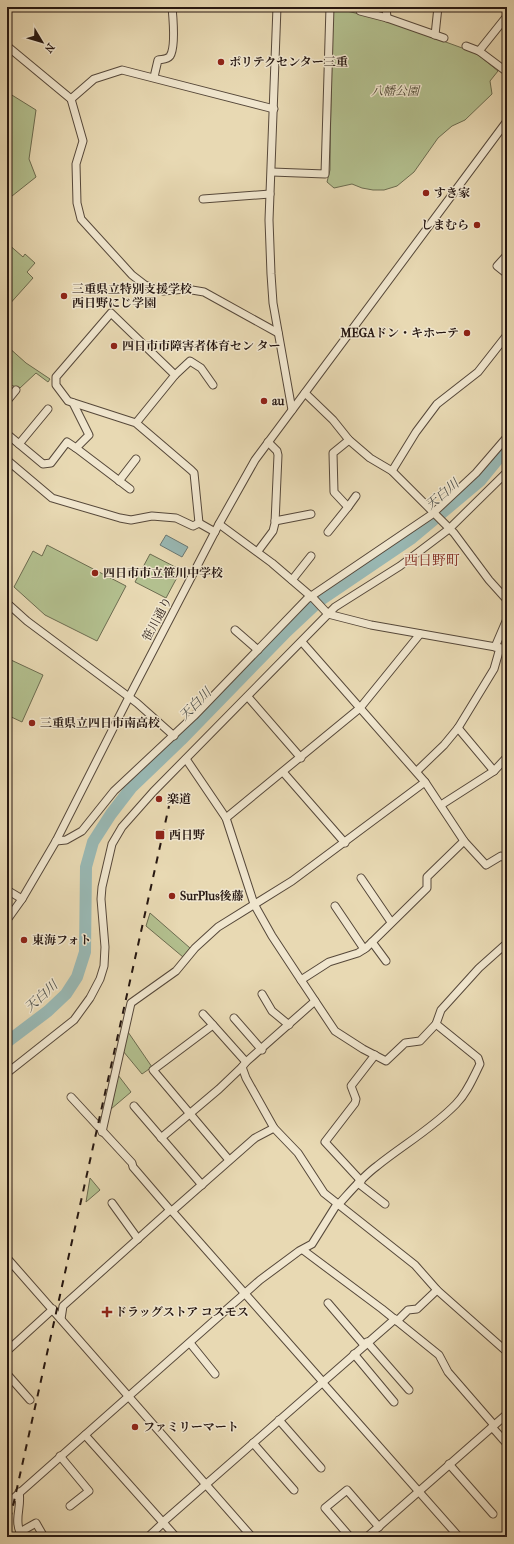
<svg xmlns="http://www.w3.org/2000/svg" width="514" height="1544" font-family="'IM FELL French Canon','Noto Serif JP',serif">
<rect width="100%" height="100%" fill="#e8d9b3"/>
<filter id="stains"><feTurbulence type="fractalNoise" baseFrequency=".005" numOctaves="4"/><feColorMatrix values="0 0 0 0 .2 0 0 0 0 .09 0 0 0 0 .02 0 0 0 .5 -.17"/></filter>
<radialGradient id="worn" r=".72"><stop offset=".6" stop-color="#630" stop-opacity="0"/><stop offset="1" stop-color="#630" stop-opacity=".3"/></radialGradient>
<g fill="#b3c08f" stroke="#6c6c50">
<path d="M334,8L385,20L476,53L498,71L490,81L492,94L465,120L452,126L438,138L414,172L397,186L384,190H373L362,188L352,184L334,188L327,182L330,170L332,10Z"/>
<path d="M7,92L36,110L29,159L36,177L7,200Z"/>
<path d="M7,243L23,257L25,254L35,263L27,272L33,278L7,307Z"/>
<path d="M7,346L26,363L50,379L48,382L36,373L20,388L7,384Z"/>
<path d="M47,545L126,586L97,641L45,615L14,587L33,551L42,556Z"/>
<path d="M150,554L181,570L166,598L135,582Z"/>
<path d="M11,660L43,675L22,722L7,715V667Z"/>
<path d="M150,913L190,948L183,957L146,926Z"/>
<path d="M128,1032L152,1067L142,1074L123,1051Z"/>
<path d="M118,1075L131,1092L111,1109Z"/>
<path d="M90,1178L100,1190L86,1202Z"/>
</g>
<path fill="#99b9b5" stroke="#6b7873" d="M166,535L188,547L182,557L160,545Z"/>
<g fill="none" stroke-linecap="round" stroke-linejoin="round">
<path stroke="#99b9b5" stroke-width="12" d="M7,1042L48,1011L66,994L77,977L85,952L86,867L93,842L111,814L131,788L181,740L287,631L319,601L412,538L480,481L507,448"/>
<defs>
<g id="minor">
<path d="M277,7L269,220L271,274L273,303L292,410"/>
<path d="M386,7L387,18"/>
<path d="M360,11L387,18L444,38"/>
<path d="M435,35L438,7"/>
<path d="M7,46L71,99L83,141L76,164L77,203L81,219L132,275L145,285L163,291L186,289L204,292L278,333"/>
<path d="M466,46L479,51L507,72"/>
<path d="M479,51L507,16"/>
<path d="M154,77L158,60C162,59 167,60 170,56C176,47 173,18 172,7"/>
<path d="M71,99L94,79L122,70L274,109"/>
<path d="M272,172L325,174L330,7"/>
<path d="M203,199L270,194"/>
<path d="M507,255L497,266L507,274"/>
<path d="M175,375L190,361L201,368L213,385"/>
<path d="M305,393L333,420L349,440L370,458L392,471L454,533L489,580L507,600"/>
<path d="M7,401L16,390"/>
<path d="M73,403L89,435L76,448L130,489"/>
<path d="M136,423L175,375L111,313L56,377V385L68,401L136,423L191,470L194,473L199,523"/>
<path d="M7,434L43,464L51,463L67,442L76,448"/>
<path d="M19,444L48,409"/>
<path d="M7,460L52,498L120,518L131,520L152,516L176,518L193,526L199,523"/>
<path d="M392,471L416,432L437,404L478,372L507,335"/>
<path d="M119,481L136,459"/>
<path d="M348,507L356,496"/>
<path d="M275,521L311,514"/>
<path d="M199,523L215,532"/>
<path d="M219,524L272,563L314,599L328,614L371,625L507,649"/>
<path d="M328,532L348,507L334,492L333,453L349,440"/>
<path d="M258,551L273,531L275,523L278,455L277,451L268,442"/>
<path d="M292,580L311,556"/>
<path d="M7,603L27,621L137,703L174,736"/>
<path d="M235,630L258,650"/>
<path d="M302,642L425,782L464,841L486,865L501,856L507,859"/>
<path d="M495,647L507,619"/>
<path d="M248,697L301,758"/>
<path d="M458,728L494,771"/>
<path d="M186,759L226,818L254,904L272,936L301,980L335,1031L363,1049L386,1061L405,1043L420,1041L436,1024L441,1010L479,968L507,943"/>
<path d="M417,771L444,745L458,728L494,669L500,648"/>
<path d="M283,772L345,843"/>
<path d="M441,805L494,771L507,757"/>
<path d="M226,818L360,708L420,634"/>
<path d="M56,841L66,840L82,831L114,791L194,716L307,599L431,515L476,473L507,437"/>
<path d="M361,878L391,922"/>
<path d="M7,890L22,899"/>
<path d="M335,906L364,949"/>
<path d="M7,920L22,899L56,841L129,697L219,524L255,460L507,121"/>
<path d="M372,942L386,961"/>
<path d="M301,980L329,962L358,953L366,948L427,888V877L464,841"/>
<path d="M262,994L272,1011L289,1025"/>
<path d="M315,1001L246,1062L242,1067L246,1078L274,1128L298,1153L324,1193L415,1265L437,1290L507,1352"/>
<path d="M203,1014L213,1025"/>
<path d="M234,1018L262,1050"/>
<path d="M7,1073L74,1020L90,998L100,979L104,966L105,947L101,899L102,887L112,844L122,827L153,792L335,607L400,566L449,529L507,472"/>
<path d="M71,1097L132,1163L133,1167L170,1210"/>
<path d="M134,1106L202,1185"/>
<path d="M102,1132L131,1003L176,971L195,948L218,927L292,881L425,782"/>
<path d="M161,1138L219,1089L242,1067"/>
<path d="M229,1160L153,1070L213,1025L246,1062"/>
<path d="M361,1181L325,1142L355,1103L356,1099L351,1086L375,1055"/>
<path d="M358,1183L385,1204"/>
<path d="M112,1203L138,1239"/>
<path d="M338,1205C350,1192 362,1177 377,1166C403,1145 433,1128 456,1104C467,1093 473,1078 480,1064L478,1058L436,1024"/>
<path d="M172,1211L323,1382"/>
<path d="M303,1250L382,1309L439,1355L448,1372L494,1425"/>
<path d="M7,1258L252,1537"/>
<path d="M328,1303L364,1345"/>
<path d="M61,1319L63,1306L170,1210L172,1211L255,1138L274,1128"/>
<path d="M397,1321L408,1310L417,1309L437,1290"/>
<path d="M367,1342L409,1390"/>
<path d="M190,1343L215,1374"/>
<path d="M7,1351L53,1309"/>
<path d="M354,1354L394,1402"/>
<path d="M7,1374L30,1400"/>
<path d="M322,1382L459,1537"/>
<path d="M279,1420L321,1468"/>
<path d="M492,1427L507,1444"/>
<path d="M85,1435L176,1537"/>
<path d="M253,1443L294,1490"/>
<path d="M60,1456L89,1491L70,1506"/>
<path d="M449,1464L493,1514"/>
<path d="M19,1492C22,1506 14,1519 20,1532"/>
<path d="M7,1504L260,1280L299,1251L312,1244L337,1204"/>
<path d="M163,1522L395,1319"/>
<path d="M23,1537L20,1532L36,1523L44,1537"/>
<path d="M148,1537L163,1523"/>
<path d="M350,1537L325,1508L347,1490L379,1527"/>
<path d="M367,1537L507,1414"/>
</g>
</defs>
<use href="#minor" stroke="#56483a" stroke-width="9"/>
<use href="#minor" stroke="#f0e6ce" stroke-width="7"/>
<path stroke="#261711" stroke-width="2" stroke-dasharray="7 7" stroke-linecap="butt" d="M7,1533L169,806"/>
</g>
<g fill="#8f2418" stroke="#f0e6ce" stroke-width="1.5">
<circle cx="221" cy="62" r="4"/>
<circle cx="426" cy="193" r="4"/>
<circle cx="477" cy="225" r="4"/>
<circle cx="64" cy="296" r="4"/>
<circle cx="467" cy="333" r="4"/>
<circle cx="114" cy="346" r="4"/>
<circle cx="264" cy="401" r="4"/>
<circle cx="95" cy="573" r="4"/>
<circle cx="32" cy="723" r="4"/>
<circle cx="159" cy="799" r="4"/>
<rect x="155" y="830" width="10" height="10" rx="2"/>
<circle cx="172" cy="896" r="4"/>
<circle cx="24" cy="940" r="4"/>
<path d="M105 1306h4v4h4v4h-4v4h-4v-4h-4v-4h4z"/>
<circle cx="135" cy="1427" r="4"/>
</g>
<g text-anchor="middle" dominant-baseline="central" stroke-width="3" stroke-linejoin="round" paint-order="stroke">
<g font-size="12" font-weight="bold" fill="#261711" stroke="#f0e6ce" text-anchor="start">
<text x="229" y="62">ポリテクセンター三重</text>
<text x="434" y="193">すき家</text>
<text x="469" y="225" text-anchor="end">しまむら</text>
<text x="72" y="289">三重県立特別支援学校<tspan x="72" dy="14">西日野にじ学園</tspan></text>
<text x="459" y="333" text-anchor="end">MEGAドン・キホーテ</text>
<text x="122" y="346">四日市市障害者体育セン ター</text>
<text x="272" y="401">au</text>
<text x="103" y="573">四日市市立笹川中学校</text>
<text x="40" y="723">三重県立四日市南高校</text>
<text x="167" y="799">楽道</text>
<text x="169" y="835">西日野</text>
<text x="180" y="896">SurPlus後藤</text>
<text x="32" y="940">東海フォト</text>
<text x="115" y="1312">ドラッグストア コスモス</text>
<text x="143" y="1427">ファミリーマート</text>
</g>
<g font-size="12" font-style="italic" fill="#504a37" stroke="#f0e6ce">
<text x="395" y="91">八幡公園</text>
</g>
<g font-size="12" fill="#261711" stroke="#f0e6ce">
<text transform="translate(157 619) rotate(-62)">笹川通り</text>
</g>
<g font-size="13" font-style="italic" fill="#4e504a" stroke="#f0e6ce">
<text transform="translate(442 494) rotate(-40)">天白川</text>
<text transform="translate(195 704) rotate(-45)">天白川</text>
<text transform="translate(41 996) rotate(-42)">天白川</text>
</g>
<g font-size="14" fill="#7a1f14" stroke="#f0e6ce">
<text x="432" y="560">西日野町</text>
</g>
</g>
<rect width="514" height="1544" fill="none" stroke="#e8d9b3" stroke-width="24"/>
<rect x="8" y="8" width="498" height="1528" fill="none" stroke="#261711" stroke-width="2"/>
<rect x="12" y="12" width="490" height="1520" fill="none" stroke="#261711"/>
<g transform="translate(42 42) rotate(128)" stroke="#f0e6ce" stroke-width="3" paint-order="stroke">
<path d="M0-3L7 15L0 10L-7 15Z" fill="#261711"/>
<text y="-6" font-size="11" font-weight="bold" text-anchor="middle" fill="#261711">N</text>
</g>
<rect width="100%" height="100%" filter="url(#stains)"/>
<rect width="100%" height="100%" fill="url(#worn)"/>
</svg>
